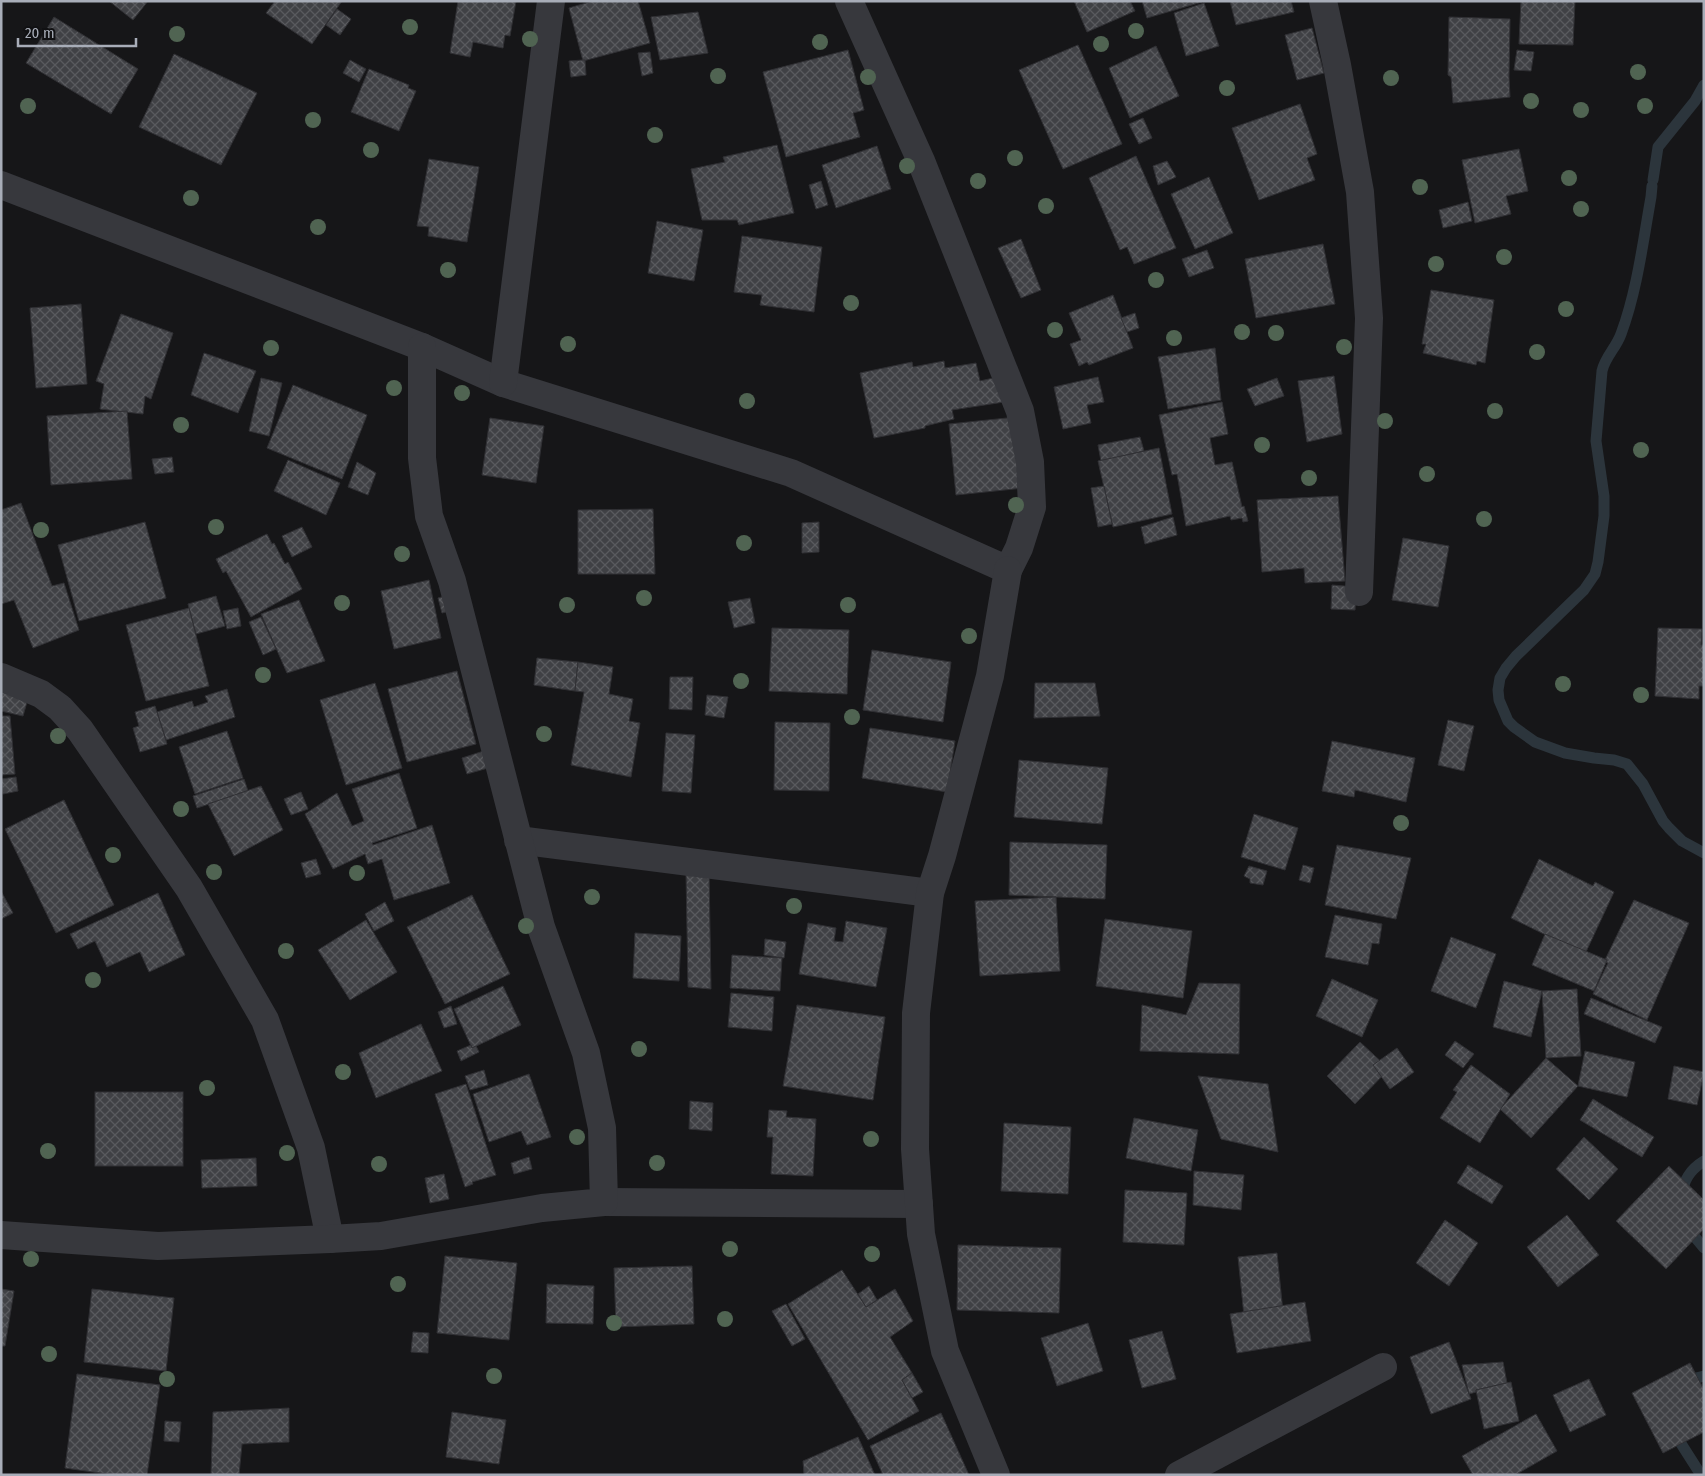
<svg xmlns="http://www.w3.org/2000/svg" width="1705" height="1476" font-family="'Fira Sans Condensed',sans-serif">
<defs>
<pattern id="building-cross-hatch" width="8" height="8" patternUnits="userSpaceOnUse" patternTransform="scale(1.25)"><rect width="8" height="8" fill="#404145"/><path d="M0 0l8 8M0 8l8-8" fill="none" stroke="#595a5e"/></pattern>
</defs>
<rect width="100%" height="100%" fill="#161618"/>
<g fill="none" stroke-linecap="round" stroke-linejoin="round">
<g stroke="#2c353c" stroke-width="11">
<path d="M1653,180L1658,147L1695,101L1704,85"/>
<path d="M1652,186L1651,197C1643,242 1637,291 1621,334C1616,348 1605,357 1602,371L1596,441L1604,496V516L1598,562L1595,574L1584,590L1516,656L1506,668L1500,678L1498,690L1499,700L1508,721L1514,727L1535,742L1565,753L1594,758L1614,760L1627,764L1643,784L1663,821L1669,828L1682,841L1704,853"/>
<path d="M1683,1196C1682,1181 1691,1169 1704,1161"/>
<path d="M1690,1224L1694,1236L1704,1248"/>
<path d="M1684,1381L1704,1376"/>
<path d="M1673,1431L1701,1475"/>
</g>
</g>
<g fill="url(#building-cross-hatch)" stroke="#303034">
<path d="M109,1H148L133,20Z"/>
<path d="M275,1H342L312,44L266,13Z"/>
<path d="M458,1H516L510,36L505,35L503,48L473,42L470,57L450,53Z"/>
<path d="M593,1H638L650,43L583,61L569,8Z"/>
<path d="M1074,1H1130L1135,11L1087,32Z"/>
<path d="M1142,1H1202V2L1147,18Z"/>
<path d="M1230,1H1291L1294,12L1236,25Z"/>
<path d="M1521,1H1575L1573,45L1519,44Z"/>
<path d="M1204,3L1219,46L1186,56L1174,13Z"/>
<path d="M337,9L351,19L340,35L326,25Z"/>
<path d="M698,12L708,53L660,60L651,17Z"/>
<path d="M54,17L138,69L111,114L26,63Z"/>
<path d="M1449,17L1510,19L1509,77L1510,97L1453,103L1451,77L1448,75Z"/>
<path d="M1312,28L1324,73L1297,80L1285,35Z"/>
<path d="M1078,45L1122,144L1063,169L1019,70Z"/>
<path d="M1156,46L1179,96L1130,118L1109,68Z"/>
<path d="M848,50L864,110L853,113L860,137L786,157L763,72Z"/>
<path d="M1517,50L1534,52L1531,71L1514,70Z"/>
<path d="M650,52L653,73L642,76L638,53Z"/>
<path d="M174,54L257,93L221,165L139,127Z"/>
<path d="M350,60L366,69L359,82L343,73Z"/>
<path d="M582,60H585L586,75L571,77L569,61Z"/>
<path d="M369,69L409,85L408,88L416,91L399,131L351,112Z"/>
<path d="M1300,104L1317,154L1307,158L1315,180L1259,200L1232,128Z"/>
<path d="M1143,118L1152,138L1139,144L1129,124Z"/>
<path d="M777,145L794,213L739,225L737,220H702L691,169L725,162L723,157Z"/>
<path d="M877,146L891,189L836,208L822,165Z"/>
<path d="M1519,149L1528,191L1506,196L1511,214L1475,223L1462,160Z"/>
<path d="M1136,156L1176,248L1134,264L1127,247L1120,250L1089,178Z"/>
<path d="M429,159L479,167L467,242L428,236L429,227L417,226Z"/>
<path d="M1167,161L1176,177L1158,185L1153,166Z"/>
<path d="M1209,177L1233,233L1195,249L1171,194Z"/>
<path d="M821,181L828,205L816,209L809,185Z"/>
<path d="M1468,202L1472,221L1443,228L1439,210Z"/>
<path d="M657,221L703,230L694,281L648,273Z"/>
<path d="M742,236L822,247L814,312L760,305L762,295L734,292Z"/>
<path d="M1021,239L1041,290L1021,298L998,248Z"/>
<path d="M1323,244L1335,304L1256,318L1245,259Z"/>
<path d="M1207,250L1214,268L1189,277L1182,259Z"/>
<path d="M1431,290L1494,300L1485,363L1477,361L1476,365L1423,353L1426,344H1422Z"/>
<path d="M1113,295L1133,348L1089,365L1087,362L1079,366L1070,344L1081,340L1069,313Z"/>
<path d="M81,304L87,384L36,388L30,308Z"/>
<path d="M1135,313L1139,328L1127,332L1121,318Z"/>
<path d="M121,314L173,333L151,399L145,396L143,414L100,409L104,384L96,381Z"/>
<path d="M1215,348L1221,400L1168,409L1158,357Z"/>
<path d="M204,353L256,371L238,413L191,395Z"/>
<path d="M944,361L945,368L976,363L980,381L998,377L1004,402L952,410L954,419L925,426V428L874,438L860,373L912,362L913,367Z"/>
<path d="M1334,376L1342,434L1307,442L1298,381Z"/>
<path d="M1098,377L1104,402L1087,405L1091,423L1063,429L1054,387Z"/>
<path d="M261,378L282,383L269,436L249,431Z"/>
<path d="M1277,378L1284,396L1255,406L1247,389Z"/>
<path d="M293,385L367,415L342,479L267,448Z"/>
<path d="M1222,402L1228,434L1210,438L1215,465L1232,462L1242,507L1244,506L1248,521L1243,522L1242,518L1231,520L1230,516L1186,526L1177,474L1172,475L1159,415Z"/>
<path d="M127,411L132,479L51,485L47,416Z"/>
<path d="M1017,417L1024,488L956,495L949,424Z"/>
<path d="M490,418L544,426L536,483L482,475Z"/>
<path d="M1140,437L1144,451L1101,461L1098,445Z"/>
<path d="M1159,448L1172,514L1113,527L1098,461Z"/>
<path d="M172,457L174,472L155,474L152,459Z"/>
<path d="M288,460L340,483L326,515L274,491Z"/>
<path d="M357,462L376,473L368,495L348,487Z"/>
<path d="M1104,486L1112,524L1098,527L1091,488Z"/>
<path d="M1338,496L1345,581L1305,583L1304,568L1262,572L1257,500Z"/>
<path d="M21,503L52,586L64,583L79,630L33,648L14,600L1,604V510Z"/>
<path d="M653,509L655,574H578V510Z"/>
<path d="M1173,517L1177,535L1145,544L1141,527Z"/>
<path d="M145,522L166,598L79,621L58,545Z"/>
<path d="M819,522V552L802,553V523Z"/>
<path d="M302,527L312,547L292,557L282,536Z"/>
<path d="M267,534L272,544L274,543L285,564L288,562L302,589L251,617L226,571L223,573L216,559Z"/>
<path d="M1403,538L1449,546L1438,607L1392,600Z"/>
<path d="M429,580L441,638L394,649L381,591Z"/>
<path d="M1332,585L1356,587L1355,610L1331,609Z"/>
<path d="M453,594L457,609L442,613L438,598Z"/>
<path d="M216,596L225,626L196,634L188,604Z"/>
<path d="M750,598L755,623L734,628L728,602Z"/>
<path d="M299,600L325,661L287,673L261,614Z"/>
<path d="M189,608L209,686L146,701L126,625Z"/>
<path d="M238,608L241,626L227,629L223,611Z"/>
<path d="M261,617L276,649L263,655L249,622Z"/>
<path d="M772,628L849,630L847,694L769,691Z"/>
<path d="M1658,628L1702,629L1701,645H1704V686H1699V699L1655,696Z"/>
<path d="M872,650L951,662L943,722L863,710Z"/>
<path d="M537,658L578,662L575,691L534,685Z"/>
<path d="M578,662L613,667L609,694L633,699L629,721L640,723L631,777L571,765L584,692L575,691Z"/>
<path d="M457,671L476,744L407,762L388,689Z"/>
<path d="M670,677H693L692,710L669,709Z"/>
<path d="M375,683L402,768L346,785L320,700Z"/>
<path d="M1035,683H1095L1100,716L1034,718Z"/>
<path d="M4,685L27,702L23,716L1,711V695Z"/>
<path d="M227,689L235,717L166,740L157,712L192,701L194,707L208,702L205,696Z"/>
<path d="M707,695L728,697L724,718L705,715Z"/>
<path d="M155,706L167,744L140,752L133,728L139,726L135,712Z"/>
<path d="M1,716H10L15,774L1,775Z"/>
<path d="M1448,720L1474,726L1464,771L1438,765Z"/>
<path d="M775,722L830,723L829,791L774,790Z"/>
<path d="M870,728L955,741L947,792L862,778Z"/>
<path d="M227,731L243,778L195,794L179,747Z"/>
<path d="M666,733L695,735L691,793L662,791Z"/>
<path d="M1332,741L1415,758L1406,802L1355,790L1354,797L1322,791Z"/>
<path d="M490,749L495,766L467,774L462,758Z"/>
<path d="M1019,760L1108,768L1102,824L1014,817Z"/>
<path d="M399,773L417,828L372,843L373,845L432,825L450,883L394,900L382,859L368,864L365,854L333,869L305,814L337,793L352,826L364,821L352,789Z"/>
<path d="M16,777L18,791L3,794L1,779Z"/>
<path d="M244,779L248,791L197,808L193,796Z"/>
<path d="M261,786L283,830L234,856L208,804Z"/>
<path d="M301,792L308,809L291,815L284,799Z"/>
<path d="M64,800L114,905L56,933L5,829Z"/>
<path d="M1254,814L1298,828L1285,870L1241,857Z"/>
<path d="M1010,842L1107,845L1105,899L1009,895Z"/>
<path d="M1337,845L1411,858L1396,919L1325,905Z"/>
<path d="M316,859L321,874L306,878L301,863Z"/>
<path d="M1539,859L1593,886L1595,882L1614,892L1585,954L1511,918Z"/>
<path d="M1303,865L1314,868L1310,883L1299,880Z"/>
<path d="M1249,866L1267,871L1263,885L1250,883V879L1244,876Z"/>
<path d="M709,871L711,989L688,987L686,872Z"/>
<path d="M1,891L13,913L1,919Z"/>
<path d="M158,893L185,955L149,972L140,952L107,967L95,941L78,949L70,934Z"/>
<path d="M472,895L510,974L445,1004L407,927Z"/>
<path d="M1056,897L1060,971L980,976L975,901Z"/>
<path d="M1634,900L1689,923L1647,1020L1593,994L1608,963L1604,962Z"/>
<path d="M385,902L394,921L374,931L365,914Z"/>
<path d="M1335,915L1382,924L1379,944L1372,943L1368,965L1325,957Z"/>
<path d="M1105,919L1192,931L1183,998L1096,986Z"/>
<path d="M366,920L397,972L350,1000L318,950Z"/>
<path d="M846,921L887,928L876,987L799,974L808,923L836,928L834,941L843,942Z"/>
<path d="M635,933L681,936L679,981L633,978Z"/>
<path d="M1545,934L1607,960L1594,991L1532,965Z"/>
<path d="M1451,937L1496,954L1476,1008L1431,991Z"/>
<path d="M765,939L786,942L784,958L764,955Z"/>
<path d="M732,955L782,958L780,991L730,988Z"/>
<path d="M1332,979L1378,1000L1362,1037L1316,1016Z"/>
<path d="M1504,981L1542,991L1531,1037L1493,1027Z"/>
<path d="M1199,983L1240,984L1239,1054L1140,1051L1142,1005L1186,1015Z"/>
<path d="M503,986L521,1025L472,1048L454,1009Z"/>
<path d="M1577,989L1581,1056L1546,1058L1542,991Z"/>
<path d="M731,993L774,997L772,1031L728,1027Z"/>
<path d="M1591,998L1662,1027L1655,1043L1584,1014Z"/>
<path d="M797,1005L885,1017L873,1100L783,1086Z"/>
<path d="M451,1006L457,1024L444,1028L438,1012Z"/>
<path d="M421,1024L442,1071L376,1098L359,1053Z"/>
<path d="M1455,1041L1474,1054L1463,1068L1445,1055Z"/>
<path d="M1360,1042L1389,1069L1355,1104L1327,1076Z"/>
<path d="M471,1045L472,1048L476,1046L479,1052L461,1061L457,1051Z"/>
<path d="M1397,1048L1414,1072L1390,1089L1373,1065Z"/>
<path d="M1585,1051L1635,1062L1627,1097L1578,1086Z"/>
<path d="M1546,1058L1578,1086L1531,1138L1500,1109Z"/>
<path d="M1471,1065L1510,1094L1480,1143L1440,1118L1457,1092L1453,1090Z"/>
<path d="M1674,1066L1704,1072L1697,1105L1668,1099Z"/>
<path d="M484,1070L488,1085L470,1090L465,1076Z"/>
<path d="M529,1074L551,1137L527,1145L521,1131L489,1142L473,1094Z"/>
<path d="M1198,1076L1268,1084L1278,1152L1221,1139Z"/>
<path d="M466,1084L496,1175L472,1182L473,1184L465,1187L435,1094Z"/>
<rect x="95" y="1092" width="88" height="74"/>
<path d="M1593,1099L1654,1137L1642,1157L1580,1120Z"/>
<path d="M690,1101L713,1103L712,1131L689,1129Z"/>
<path d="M769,1110L787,1111L786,1117L816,1119L813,1176L771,1174L773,1137H767Z"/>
<path d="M1134,1118L1198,1130L1191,1171L1126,1158Z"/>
<path d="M1004,1123L1071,1127L1068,1194L1001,1191Z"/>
<path d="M1584,1137L1618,1169L1589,1200L1556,1169Z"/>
<path d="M529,1157L532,1169L514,1174L511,1163Z"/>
<path d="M256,1158L257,1186L202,1188L201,1160Z"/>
<path d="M1468,1165L1503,1186L1492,1204L1457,1183Z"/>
<path d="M1669,1166L1704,1200V1229L1666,1269L1616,1221Z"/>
<path d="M1194,1171L1244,1175L1241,1210L1193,1205Z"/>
<path d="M444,1174L449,1199L430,1203L425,1178Z"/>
<path d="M1125,1190L1187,1193L1184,1245L1123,1242Z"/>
<path d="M1567,1215L1599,1255L1558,1287L1527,1247Z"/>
<path d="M1445,1220L1478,1243L1449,1286L1416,1263Z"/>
<path d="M958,1245L1061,1248L1059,1313L957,1310Z"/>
<path d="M1277,1253L1283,1312L1244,1316L1238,1257Z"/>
<path d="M445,1256L517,1263L509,1340L437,1333Z"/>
<path d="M692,1266L694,1324L616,1327L614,1268Z"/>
<path d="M842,1270L866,1307L895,1289L913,1321L890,1337L912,1373L902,1380L919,1411L868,1440L788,1304Z"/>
<path d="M547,1284L594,1286L593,1324L546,1323Z"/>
<path d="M869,1286L877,1300L866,1307L858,1294Z"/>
<path d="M1,1289L14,1291L5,1346H1Z"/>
<path d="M92,1289L174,1298L166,1371L84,1362Z"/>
<path d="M1305,1302L1311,1341L1237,1353L1230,1314Z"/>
<path d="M786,1304L805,1339L792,1346L772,1311Z"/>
<path d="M1088,1323L1103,1371L1057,1386L1041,1338Z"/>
<path d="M1162,1331L1176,1379L1142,1388L1129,1340Z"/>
<path d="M413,1332L429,1333L428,1353L411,1352Z"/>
<path d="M1449,1342L1471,1399L1431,1414L1410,1357Z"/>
<path d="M1503,1362L1507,1383L1476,1390V1392L1469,1394L1462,1365Z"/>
<path d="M1690,1363L1704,1390V1432L1663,1453L1632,1393Z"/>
<path d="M912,1373L923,1392L912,1398L902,1380Z"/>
<path d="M77,1374L160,1385L147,1475H114L65,1468Z"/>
<path d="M1589,1379L1606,1415L1570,1432L1553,1395Z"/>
<path d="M1511,1382L1519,1421L1484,1429L1476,1390Z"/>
<path d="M289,1408V1442L242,1444L239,1475H211L213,1412Z"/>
<path d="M452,1412L506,1420L499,1464L446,1457Z"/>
<path d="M941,1413L969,1475H883L870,1446Z"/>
<path d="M1536,1414L1557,1451L1515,1475H1473L1462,1456Z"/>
<path d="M165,1421L181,1422L179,1442L164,1441Z"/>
<path d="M858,1437L875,1475H804L803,1461Z"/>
</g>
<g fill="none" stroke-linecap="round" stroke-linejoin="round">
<g stroke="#37383d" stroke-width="28">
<path d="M1323,1L1337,65L1360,192L1369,318L1359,592"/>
<path d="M1,185L422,347L503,383L791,473L1008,570L1019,548L1032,507L1030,462L1020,411L921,161L849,1"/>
<path d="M503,383L551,1"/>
<path d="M1,677L41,694L60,708L80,730L189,888L265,1020L311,1148L330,1239"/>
<path d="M518,840L930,893"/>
<path d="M604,1202L919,1204"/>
<path d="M1,1235L158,1246L330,1239L381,1236L542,1208L604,1202L602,1128L586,1053L541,927L452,581L429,516L422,458V347"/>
<path d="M996,1475L945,1351L921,1234L915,1149L916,1013L930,893L942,856L990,676L1008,570"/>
<path d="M1179,1475L1383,1367"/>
</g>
</g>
<g fill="#506452">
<circle cx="410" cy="27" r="8"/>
<circle cx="1136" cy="31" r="8"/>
<circle cx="177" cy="34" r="8"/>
<circle cx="530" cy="39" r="8"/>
<circle cx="820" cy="42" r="8"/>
<circle cx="1101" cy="44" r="8"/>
<circle cx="1638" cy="72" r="8"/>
<circle cx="718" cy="76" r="8"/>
<circle cx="868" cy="77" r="8"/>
<circle cx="1391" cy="78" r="8"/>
<circle cx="1227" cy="88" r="8"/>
<circle cx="1531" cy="101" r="8"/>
<circle cx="28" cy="106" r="8"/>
<circle cx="1645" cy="106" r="8"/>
<circle cx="1581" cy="110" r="8"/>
<circle cx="313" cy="120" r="8"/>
<circle cx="655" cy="135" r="8"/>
<circle cx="371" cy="150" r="8"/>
<circle cx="1015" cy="158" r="8"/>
<circle cx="907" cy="166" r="8"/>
<circle cx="1569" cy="178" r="8"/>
<circle cx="978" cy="181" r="8"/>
<circle cx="1420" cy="187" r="8"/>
<circle cx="191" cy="198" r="8"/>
<circle cx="1046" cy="206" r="8"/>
<circle cx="1581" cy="209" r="8"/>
<circle cx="318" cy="227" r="8"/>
<circle cx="1504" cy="257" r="8"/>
<circle cx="1436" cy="264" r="8"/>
<circle cx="448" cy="270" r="8"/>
<circle cx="1156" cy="280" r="8"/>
<circle cx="851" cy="303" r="8"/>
<circle cx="1566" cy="309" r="8"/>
<circle cx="1055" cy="330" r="8"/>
<circle cx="1242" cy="332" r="8"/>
<circle cx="1276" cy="333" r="8"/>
<circle cx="1174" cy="338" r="8"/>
<circle cx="568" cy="344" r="8"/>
<circle cx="1344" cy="347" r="8"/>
<circle cx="271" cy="348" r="8"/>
<circle cx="1537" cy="352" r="8"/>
<circle cx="394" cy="388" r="8"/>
<circle cx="462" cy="393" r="8"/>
<circle cx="747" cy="401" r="8"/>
<circle cx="1495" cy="411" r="8"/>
<circle cx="1385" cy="421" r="8"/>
<circle cx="181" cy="425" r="8"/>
<circle cx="1262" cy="445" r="8"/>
<circle cx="1641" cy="450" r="8"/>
<circle cx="1427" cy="474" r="8"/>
<circle cx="1309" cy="478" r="8"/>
<circle cx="1016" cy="505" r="8"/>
<circle cx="1484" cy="519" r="8"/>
<circle cx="216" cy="527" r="8"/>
<circle cx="41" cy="530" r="8"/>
<circle cx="744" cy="543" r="8"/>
<circle cx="402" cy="554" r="8"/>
<circle cx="644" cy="598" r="8"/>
<circle cx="342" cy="603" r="8"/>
<circle cx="567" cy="605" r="8"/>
<circle cx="848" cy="605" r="8"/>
<circle cx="969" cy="636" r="8"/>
<circle cx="263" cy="675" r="8"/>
<circle cx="741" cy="681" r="8"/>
<circle cx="1563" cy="684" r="8"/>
<circle cx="1641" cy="695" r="8"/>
<circle cx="852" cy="717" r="8"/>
<circle cx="544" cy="734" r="8"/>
<circle cx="58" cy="736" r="8"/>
<circle cx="181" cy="809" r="8"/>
<circle cx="1401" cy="823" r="8"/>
<circle cx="113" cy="855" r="8"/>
<circle cx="214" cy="872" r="8"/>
<circle cx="357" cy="873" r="8"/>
<circle cx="592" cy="897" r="8"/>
<circle cx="794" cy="906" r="8"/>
<circle cx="526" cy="926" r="8"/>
<circle cx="286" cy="951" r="8"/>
<circle cx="93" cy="980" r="8"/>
<circle cx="639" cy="1049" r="8"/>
<circle cx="343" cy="1072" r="8"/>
<circle cx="207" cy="1088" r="8"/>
<circle cx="577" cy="1137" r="8"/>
<circle cx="871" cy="1139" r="8"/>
<circle cx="48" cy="1151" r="8"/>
<circle cx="287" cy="1153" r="8"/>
<circle cx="657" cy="1163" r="8"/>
<circle cx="379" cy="1164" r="8"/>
<circle cx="730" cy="1249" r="8"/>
<circle cx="872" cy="1254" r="8"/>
<circle cx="31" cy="1259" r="8"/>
<circle cx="398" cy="1284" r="8"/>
<circle cx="725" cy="1319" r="8"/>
<circle cx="614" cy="1323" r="8"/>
<circle cx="49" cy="1354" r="8"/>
<circle cx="494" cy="1376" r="8"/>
<circle cx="167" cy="1379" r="8"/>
</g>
<rect width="1705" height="1476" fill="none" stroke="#a8adb8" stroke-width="5"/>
<path d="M18 38v8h118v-8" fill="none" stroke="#a8adb8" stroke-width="2.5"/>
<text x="25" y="38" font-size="15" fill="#a8adb8" stroke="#111113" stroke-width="4" paint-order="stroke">20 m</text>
</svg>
